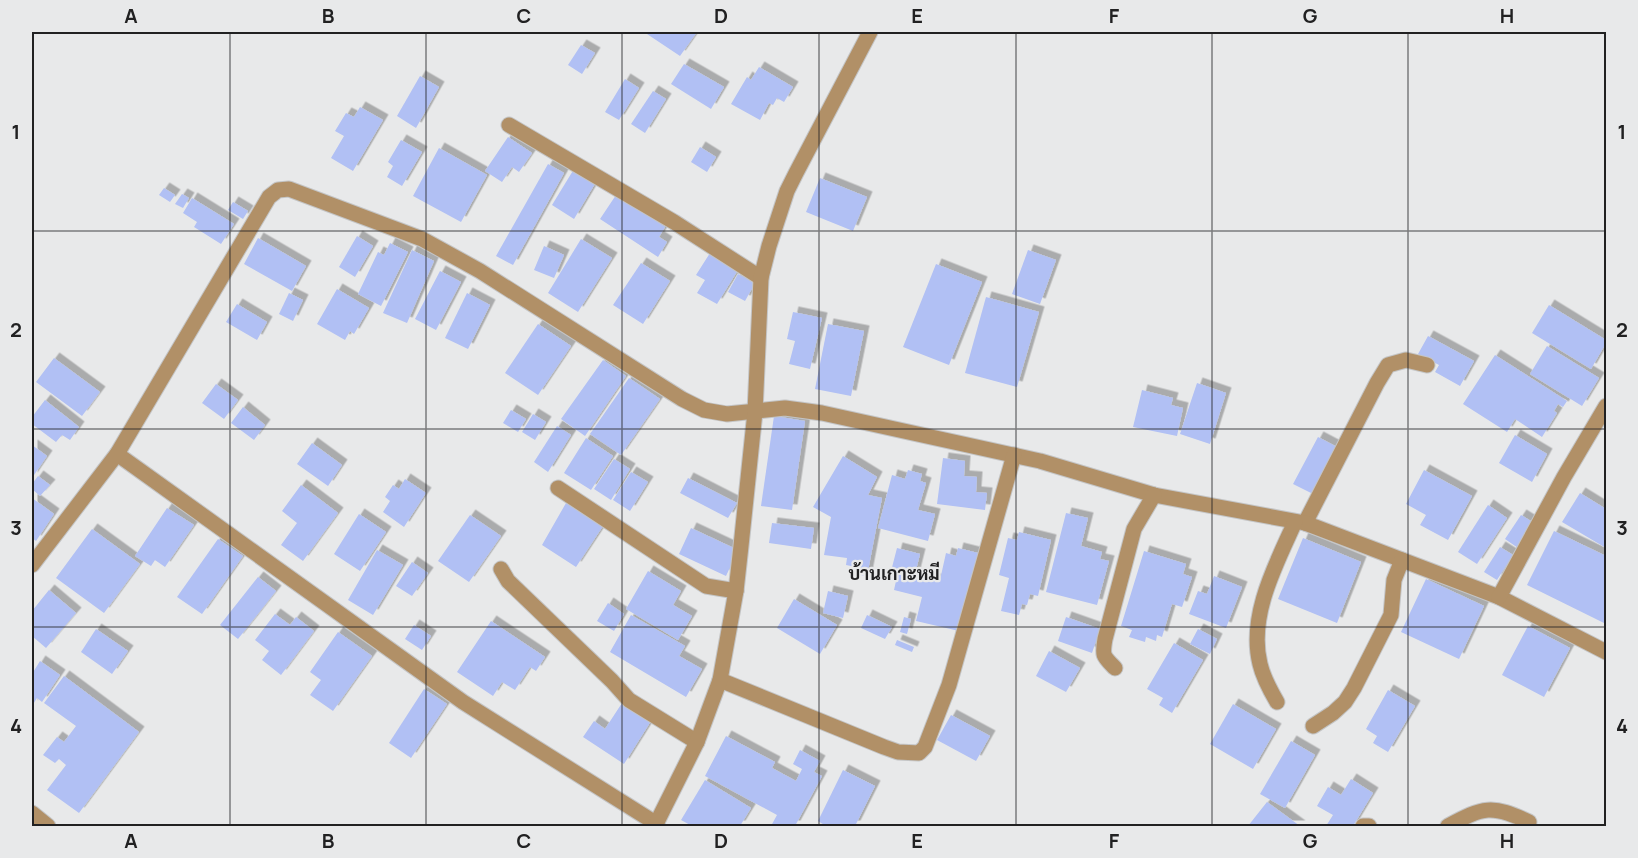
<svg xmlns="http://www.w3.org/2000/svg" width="1638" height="858" font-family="Manrope,Sarabun,sans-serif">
<defs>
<filter id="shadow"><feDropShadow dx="5.5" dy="-5.5" stdDeviation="0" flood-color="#0004"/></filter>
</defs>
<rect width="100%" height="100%" fill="#e8e9ea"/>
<g fill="#b1c0f4" filter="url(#shadow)">
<path d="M644,32H697L680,56Z"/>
<path d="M581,45L595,53L582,74L568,65Z"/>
<path d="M684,64L724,87L711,109L671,84Z"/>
<path d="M759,67L793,87L784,102L777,98L773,105L769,103L760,120L731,104L747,77L751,80Z"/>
<path d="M420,76L439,87L416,128L397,116Z"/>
<path d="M625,79L639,88L619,120L605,112Z"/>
<path d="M653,91L666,99L645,133L631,124Z"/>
<path d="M360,107L383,120L353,171L331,158L344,136L335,131L346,113L354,117Z"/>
<path d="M508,137L532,153L519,172L512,167L502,182L485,171Z"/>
<path d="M401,140L422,152L402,186L387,177L393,166L388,162Z"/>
<path d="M700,147L716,157L707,172L691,162Z"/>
<path d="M439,148L487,175L461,222L413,196Z"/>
<path d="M548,164L564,173L513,265L496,256Z"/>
<path d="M574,169L596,182L574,219L552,205Z"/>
<path d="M820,178L867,197L853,231L806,212Z"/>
<path d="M164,188L175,195L170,202L159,195Z"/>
<path d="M182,194L189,198L183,208L175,204Z"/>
<path d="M616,195L665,227L659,237L667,242L658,257L600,219Z"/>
<path d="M192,198L234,224L221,244L194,227L197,222L183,213Z"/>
<path d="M233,202L248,211L243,219L228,210Z"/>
<path d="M357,236L373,246L355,277L339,267Z"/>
<path d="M258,238L306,266L292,291L244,264Z"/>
<path d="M581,239L612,258L578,312L548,293Z"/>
<path d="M390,243L408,252L381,306L358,294L378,252L384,255Z"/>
<path d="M544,246L564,255L554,278L534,270Z"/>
<path d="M412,250L434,261L407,323L383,313Z"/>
<path d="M1028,250L1056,260L1040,304L1012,294Z"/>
<path d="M710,253L738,270L717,304L697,293L705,280L696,275Z"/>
<path d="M641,263L670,281L643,324L613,305Z"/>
<path d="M936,264L982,282L949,365L903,347Z"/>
<path d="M440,271L461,282L436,330L415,319Z"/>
<path d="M738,274L755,283L745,301L728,292Z"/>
<path d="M337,289L369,308L354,334L350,331L345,340L317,324Z"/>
<path d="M289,293L303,300L293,321L279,314Z"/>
<path d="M467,293L490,305L468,349L445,338Z"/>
<path d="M986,297L1039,312L1017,387L965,373Z"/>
<path d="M237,304L267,322L257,340L226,322Z"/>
<path d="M1549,305L1606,340V343L1591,369L1532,333Z"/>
<path d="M793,312L822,318L810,369L789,364L795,341L787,339Z"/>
<path d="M538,324L571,346L538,395L505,373Z"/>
<path d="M828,324L864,331L851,396L815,389Z"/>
<path d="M1428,336L1474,361L1460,386L1435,372L1439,365L1418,354Z"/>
<path d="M1547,346L1599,378L1582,406L1530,374Z"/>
<path d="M1495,355L1567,401L1563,407L1558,404L1554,411L1557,413L1542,437L1515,419L1507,432L1463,404Z"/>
<path d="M54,358L100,392L82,416L36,382Z"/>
<path d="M603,360L626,376L585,436L561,419Z"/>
<path d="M629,378L660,399L621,455L590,434Z"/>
<path d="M1197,383L1226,393L1210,444L1180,434Z"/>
<path d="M216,384L238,400L224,419L202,403Z"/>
<path d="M1142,390L1173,398L1171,405L1183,408L1177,436L1133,427Z"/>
<path d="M45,400L79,427L70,440L62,435L56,442L32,424V417Z"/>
<path d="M243,407L265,425L254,440L231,423Z"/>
<path d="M511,410L526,419L518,432L503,423Z"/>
<path d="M533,414L546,422L535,440L522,432Z"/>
<path d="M774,416L805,421L792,510L761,506Z"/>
<path d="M557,426L571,435L548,472L534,462Z"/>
<path d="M1515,435L1547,454L1532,482L1499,463Z"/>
<path d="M1318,437L1337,447L1313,494L1293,484Z"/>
<path d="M586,438L613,456L591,490L564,473Z"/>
<path d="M312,443L342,465L328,486L297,464Z"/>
<path d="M32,445L47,456L32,478Z"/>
<path d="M843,456L877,477L868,495L882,498L867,576L854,574L856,567L846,565L847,558L824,555L831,517L813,507Z"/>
<path d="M943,458L965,461L964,476L977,477L976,492L987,493L985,510L937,504Z"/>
<path d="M614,459L630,469L611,500L594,489Z"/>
<path d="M908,470L922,474L920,481L926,483L918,510L935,514L928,541L878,528L892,475L905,479Z"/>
<path d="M1424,470L1472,496L1448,540L1420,525L1426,515L1406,504Z"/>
<path d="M631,472L648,482L630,511L613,500Z"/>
<path d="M38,476L50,485L40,496L32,489V484Z"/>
<path d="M688,478L737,503L728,518L680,493Z"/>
<path d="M405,479L426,493L404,527L383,512L390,501L385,497L393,485L399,489Z"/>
<path d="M301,485L338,513L303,561L281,545L297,523L282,511Z"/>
<path d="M1580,493L1606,509V548L1562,522Z"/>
<path d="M32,498L54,514L36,541L32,538Z"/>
<path d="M566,503L580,512L582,508L605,523L576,567L542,545Z"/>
<path d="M1488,505L1507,518L1477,564L1458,552Z"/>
<path d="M167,508L194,525L165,567L155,560L151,566L135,556Z"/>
<path d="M1066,513L1088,518L1081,546L1102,552L1100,559L1109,561L1097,605L1046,592Z"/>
<path d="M359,514L386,532L360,571L334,554Z"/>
<path d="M470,515L501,536L469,582L438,561Z"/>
<path d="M1521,515L1534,523L1518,548L1505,539Z"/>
<path d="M772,523L814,528L811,549L769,543Z"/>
<path d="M691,528L738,550L726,576L679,554Z"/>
<path d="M92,529L140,564L104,613L56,578Z"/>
<path d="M1554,531L1606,556V624L1527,585Z"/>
<path d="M1019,532L1051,540L1038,596L1030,594L1027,605L1022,604L1019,615L1001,611L1009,578L999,575L1008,538L1017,540Z"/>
<path d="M1303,538L1361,562L1337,623L1278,599Z"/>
<path d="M218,539L243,556L202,614L177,597Z"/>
<path d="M1500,547L1513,555L1497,580L1484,572Z"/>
<path d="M897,548L920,554L915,574L940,580L946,553L956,556L958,548L978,553L959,631L916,621L922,597L894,590L896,581L889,579Z"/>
<path d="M377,550L403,565L373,615L348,600Z"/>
<path d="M1144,551L1186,564L1183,574L1192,577L1182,607L1172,604L1162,637L1157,635L1156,641L1146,637L1145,642L1129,637L1132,630L1121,626Z"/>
<path d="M412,562L428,573L412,596L396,586Z"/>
<path d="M648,571L681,591L673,605L692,616L678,640L626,609Z"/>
<path d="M1214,576L1242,587L1226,628L1189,614L1198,591L1207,594Z"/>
<path d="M258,577L276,591L238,639L220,625Z"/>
<path d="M1426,579L1484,606L1459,659L1401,632Z"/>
<path d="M49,590L76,613L46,648L32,636V611Z"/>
<path d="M828,591L848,596L843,618L823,613Z"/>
<path d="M794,599L837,625L820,654L777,628Z"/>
<path d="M608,603L624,614L614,631L597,621Z"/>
<path d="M275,614L290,625L296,617L314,631L281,675L262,660L269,651L255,640Z"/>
<path d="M631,615L685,646L679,656L702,669L686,697L610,652Z"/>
<path d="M867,615L892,627L885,639L861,628Z"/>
<path d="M904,617L911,619L907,634L900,632Z"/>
<path d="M1066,617L1100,629L1092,653L1058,641Z"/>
<path d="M491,621L545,657L536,671L530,667L515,690L502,682L493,696L457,672Z"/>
<path d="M414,625L431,636L422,650L405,639Z"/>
<path d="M1528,626L1570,648L1544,697L1502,675Z"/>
<path d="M96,629L128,651L112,674L81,652Z"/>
<path d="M1198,629L1217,639L1210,654L1190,644Z"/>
<path d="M338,632L372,656L333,711L310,695L321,680L310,672Z"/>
<path d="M897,640L914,647L912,652L895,645Z"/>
<path d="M1174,643L1203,660L1172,713L1159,705L1163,698L1147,689Z"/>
<path d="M1049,651L1080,668L1066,692L1036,676Z"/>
<path d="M40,661L60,675L42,702L37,698L32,706V674Z"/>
<path d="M64,676L139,732L79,813L47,790L66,765L59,759L55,763L43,755L57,737L64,742L76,726L44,703Z"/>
<path d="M424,689L447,704L411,758L389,743Z"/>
<path d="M1388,690L1415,706L1388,752L1373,743L1377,736L1366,729Z"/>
<path d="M622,703L651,721L624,764L583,737L594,721L605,729Z"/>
<path d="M1233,704L1276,729L1253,769L1210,744Z"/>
<path d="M951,715L990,736L976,761L937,740Z"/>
<path d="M726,736L775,762L772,768L796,781L802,769L793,764L800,750L820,761L814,772L822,776L795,826H771L777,815L705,776Z"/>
<path d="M1291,741L1315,755L1285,808L1260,794Z"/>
<path d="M843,770L875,786L855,826H826L818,821Z"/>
<path d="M1351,779L1373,793L1353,826H1326L1333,815L1317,806L1328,787L1341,795Z"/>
<path d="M705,780L751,808L740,826H692L681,820Z"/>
<path d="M1267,802L1300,826H1248Z"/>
</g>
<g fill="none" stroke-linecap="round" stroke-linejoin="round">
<defs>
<g id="minor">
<path d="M509,125L674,222L761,278"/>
<path d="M117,454L463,702L657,824"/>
<path d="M558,488L706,586L736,591"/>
<path d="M1305,523L1377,383L1388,365L1406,360L1427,365"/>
<path d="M32,565L117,454L269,197L278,190L289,189L422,239L480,271L682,399L704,410L727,414L785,408L822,413L1040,461L1154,495L1305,523L1499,597L1606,652"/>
<path d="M501,569L508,581L612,681L629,700L697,742"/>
<path d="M1499,597L1564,477L1606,406"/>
<path d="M1115,668C1103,656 1102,656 1105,639L1134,529L1154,495"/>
<path d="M720,680L884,747L898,752L919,753L925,747L949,685L1014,455"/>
<path d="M1277,702C1270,690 1263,677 1260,664C1248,616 1276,564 1295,522"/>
<path d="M1313,726L1333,713L1345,702L1354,688L1391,615L1394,580L1402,560"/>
<path d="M32,813L48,826"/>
<path d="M655,826L697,742L720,680L736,591L741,546L755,412L761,278L769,246L787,191L796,173L870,32"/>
<path d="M1363,826H1369"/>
<path d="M1448,826C1483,807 1492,804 1529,822"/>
</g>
</defs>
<use href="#minor" stroke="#c4c5c6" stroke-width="17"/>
<use href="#minor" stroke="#b19067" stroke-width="15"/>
</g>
<path fill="none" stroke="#212122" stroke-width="1.5" stroke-opacity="0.55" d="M230,32V826M426,32V826M622,32V826M819,32V826M1016,32V826M1212,32V826M1408,32V826M32,231H1606M32,429H1606M32,627H1606"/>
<g text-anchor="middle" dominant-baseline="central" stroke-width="4.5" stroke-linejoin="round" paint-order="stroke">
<g font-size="18" font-weight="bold" fill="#212122" stroke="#e8e9ea">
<text x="894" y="573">บ้านเกาะหมี</text>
</g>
</g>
<rect width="1638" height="858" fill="none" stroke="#e8e9ea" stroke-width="66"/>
<rect x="33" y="33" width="1572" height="792" fill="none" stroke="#212122" stroke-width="2"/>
<g font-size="20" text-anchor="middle" font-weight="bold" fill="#212122">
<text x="131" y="23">A</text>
<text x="328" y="23">B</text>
<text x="524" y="23">C</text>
<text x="721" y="23">D</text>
<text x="917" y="23">E</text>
<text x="1114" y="23">F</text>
<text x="1310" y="23">G</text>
<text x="1507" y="23">H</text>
<text x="16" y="139">1</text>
<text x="1622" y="139">1</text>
<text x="16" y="337">2</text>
<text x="1622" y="337">2</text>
<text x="16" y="535">3</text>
<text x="1622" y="535">3</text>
<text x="16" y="733">4</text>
<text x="1622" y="733">4</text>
<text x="131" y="848">A</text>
<text x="328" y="848">B</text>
<text x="524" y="848">C</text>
<text x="721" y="848">D</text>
<text x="917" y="848">E</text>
<text x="1114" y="848">F</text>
<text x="1310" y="848">G</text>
<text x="1507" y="848">H</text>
</g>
</svg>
